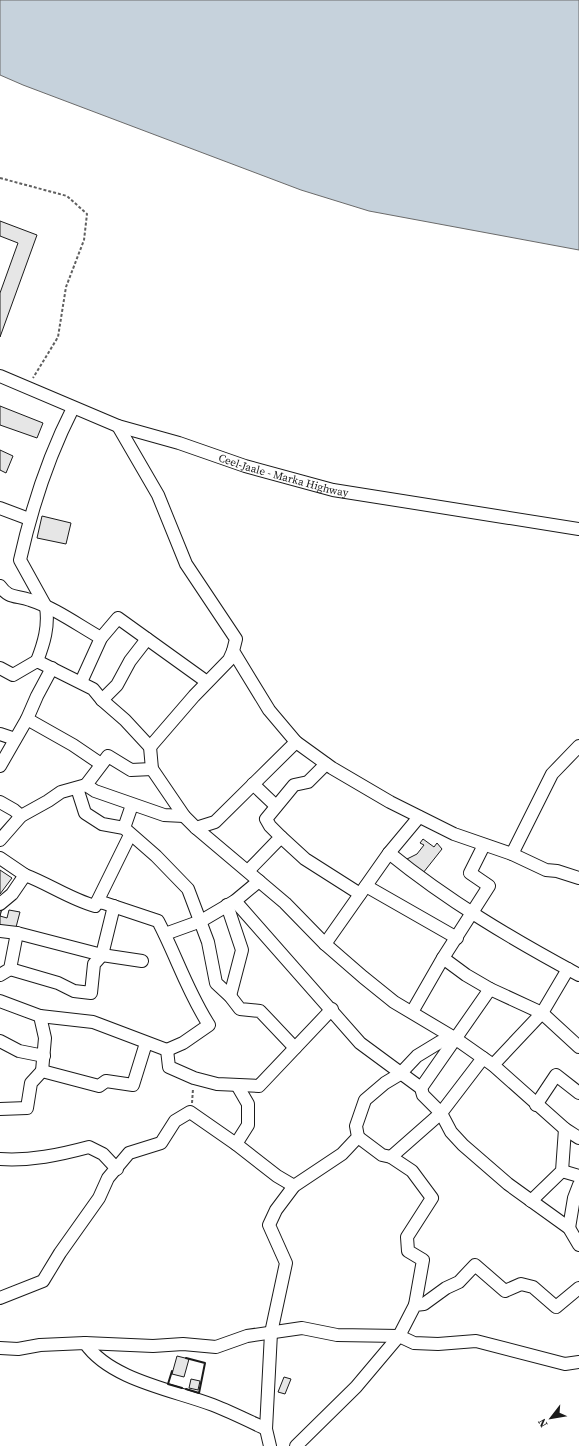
<svg xmlns="http://www.w3.org/2000/svg" width="579" height="1446" font-family="'Source Serif 4',serif">
<rect width="100%" height="100%" fill="#fff"/>
<path fill="#c6d2dc" stroke="#6a6a6a" d="M0,0H579V250L369,211L301,190L23,85L0,75Z"/>
<g fill="#e6e6e6" stroke="#1a1a1a">
<path d="M0,221L37,235L0,337V293L18,243L0,236Z"/>
<path d="M0,406L43,423L37,438L0,425Z"/>
<path d="M0,450L13,456L6,473L0,470Z"/>
<path d="M42,516L71,523L66,544L37,538Z"/>
<path d="M423,839L434,847L437,843L442,849L423,873L407,859L417,854L424,845L420,843Z"/>
<path d="M0,870L12,878L0,894Z"/>
<path d="M0,909H2L0,916L7,918L9,910L20,912L15,931L0,928Z"/>
<path d="M177,1356L189,1359L184,1377L172,1374Z"/>
<path d="M284,1377L291,1379L285,1394L278,1392Z"/>
<path d="M191,1379L200,1381L198,1390L189,1388Z"/>
</g>
<g fill="none" stroke-linecap="round" stroke-linejoin="round">
<defs>
<g id="minor">
<path id="s1" d="M0,376L118,426L179,443L245,466L333,490L579,529"/>
<path d="M118,426L158,495L186,564L236,639L233,651L269,710L296,742L332,768L390,802L454,834L512,854L546,870L557,871L579,878"/>
<path d="M0,508L29,519"/>
<path d="M0,586C9,599 16,595 30,600C55,608 78,625 101,638"/>
<path d="M37,661C44,643 49,626 46,607L20,560C32,506 48,457 73,408"/>
<path d="M0,668L13,675L37,661L93,689L102,700L125,720L150,747L152,769L184,816L196,828L285,903L325,944L363,977L394,1002L456,1039L493,1065L565,1129L579,1138"/>
<path d="M81,682L101,638L118,618L207,682"/>
<path d="M102,700L117,685L130,661L147,639"/>
<path d="M27,719L73,745L101,764"/>
<path d="M0,734L15,739"/>
<path d="M150,747L194,696L229,660L233,651"/>
<path d="M0,766L27,719L37,696L52,668"/>
<path d="M253,784L276,806"/>
<path d="M86,785L108,756L131,770L152,769"/>
<path d="M77,788L85,813L102,824L124,828L156,856L188,889L208,942L216,983L230,996L240,1009L260,1011L295,1048"/>
<path d="M0,802L14,810L21,816"/>
<path d="M124,828L132,805"/>
<path d="M196,828L215,822L296,742"/>
<path d="M281,837L305,859L360,894"/>
<path d="M0,840L21,816L48,801L61,792L86,785L95,791L164,815L184,816"/>
<path d="M389,853C448,901 512,939 579,975"/>
<path d="M512,854L552,774L579,746"/>
<path d="M0,858L25,875"/>
<path d="M248,871L281,837L270,826L266,819L294,785L308,782L326,764"/>
<path d="M366,886L457,938"/>
<path d="M235,901L360,1043L421,1088L423,1095L441,1113L451,1132L463,1145L508,1184L569,1228L579,1245"/>
<path d="M97,902L130,835"/>
<path d="M0,904L12,894L25,875C49,884 70,899 95,906L97,902L104,903L158,921C176,955 187,991 209,1025L183,1043L167,1050"/>
<path d="M227,905L242,950L230,996"/>
<path d="M0,931L17,933L102,955L142,961"/>
<path d="M165,934L201,921L235,901L259,881"/>
<path d="M325,944L389,853L419,817"/>
<path d="M443,958L466,975L490,989L542,1013L579,1047"/>
<path d="M10,969L58,983L74,991L91,993L94,964L102,955L114,906"/>
<path d="M0,975L10,969L17,933"/>
<path d="M0,1001L40,1016L45,1038L42,1071"/>
<path d="M412,1012L443,958L489,886L470,873L484,845"/>
<path d="M40,1016L93,1022L167,1050L169,1067L194,1078L217,1084L259,1086L332,1009"/>
<path d="M0,1041L19,1051L44,1056"/>
<path d="M493,1065L542,1013L568,969"/>
<path d="M421,1088L490,989"/>
<path d="M536,1105L556,1075L579,1093"/>
<path d="M0,1109L27,1108L31,1083L42,1071L99,1086L106,1081L133,1085L146,1043"/>
<path d="M358,1137L382,1155L391,1157L412,1171L432,1198L407,1237L408,1251L423,1260L415,1305"/>
<path d="M236,1144L248,1125V1104L237,1085"/>
<path d="M391,1157L441,1113L483,1058"/>
<path d="M0,1159C31,1161 59,1155 89,1147L103,1154L117,1169"/>
<path d="M562,1171L579,1176"/>
<path d="M531,1201L562,1171L565,1129"/>
<path d="M569,1228L574,1198L579,1185"/>
<path d="M0,1298L43,1281L60,1253L99,1198L108,1178L129,1153L161,1143L175,1121L190,1112L236,1144L277,1176L294,1186"/>
<path d="M85,1343C110,1380 174,1390 213,1405C231,1412 249,1421 266,1429"/>
<path d="M0,1348L18,1349L40,1345L85,1343L153,1346L183,1344L216,1347L247,1336L302,1328L337,1335L399,1336L414,1343L438,1344L476,1341L565,1364L579,1362"/>
<path d="M270,1446L266,1429L271,1333L286,1263L269,1225L276,1210L294,1186L342,1154L358,1137L356,1126L365,1100L385,1083L400,1074L417,1056L440,1042L456,1039"/>
<path d="M296,1446L356,1387L399,1336L415,1305L424,1304L446,1288L459,1282L475,1265L505,1291L521,1284L533,1287L556,1307L579,1288"/>
</g>
</defs>
<use href="#minor" stroke="#1a1a1a" stroke-width="14"/>
<g stroke="#5f5f5f" stroke-width="2" stroke-dasharray="3 2" stroke-linecap="butt">
<path d="M0,178L67,196L87,214L84,240L66,287L58,337L33,378"/>
<path d="M192,1103L193,1089"/>
</g>
<use href="#minor" stroke="#fff" stroke-width="12"/>
<g stroke="#1a1a1a" stroke-width="2">
<path d="M186,1358L205,1363L199,1393L186,1389"/>
<path d="M172,1371L168,1384L182,1388"/>
</g>
</g>
<g text-anchor="middle" dominant-baseline="central" stroke-width="3" stroke-linejoin="round" paint-order="stroke">
<g font-size="11" fill="#1a1a1a" stroke="#fff">
<text stroke="none"><textPath href="#s1" startOffset="301">Ceel-Jaale - Marka Highway</textPath></text>
</g>
</g>
<g transform="translate(551 1418) rotate(239)" stroke="#ffffff" stroke-width="3" paint-order="stroke">
<path d="M0-3L7 15L0 10L-7 15Z" fill="#1a1a1a"/>
<text y="-6" font-size="11" font-weight="bold" text-anchor="middle" fill="#1a1a1a">N</text>
</g>
</svg>
